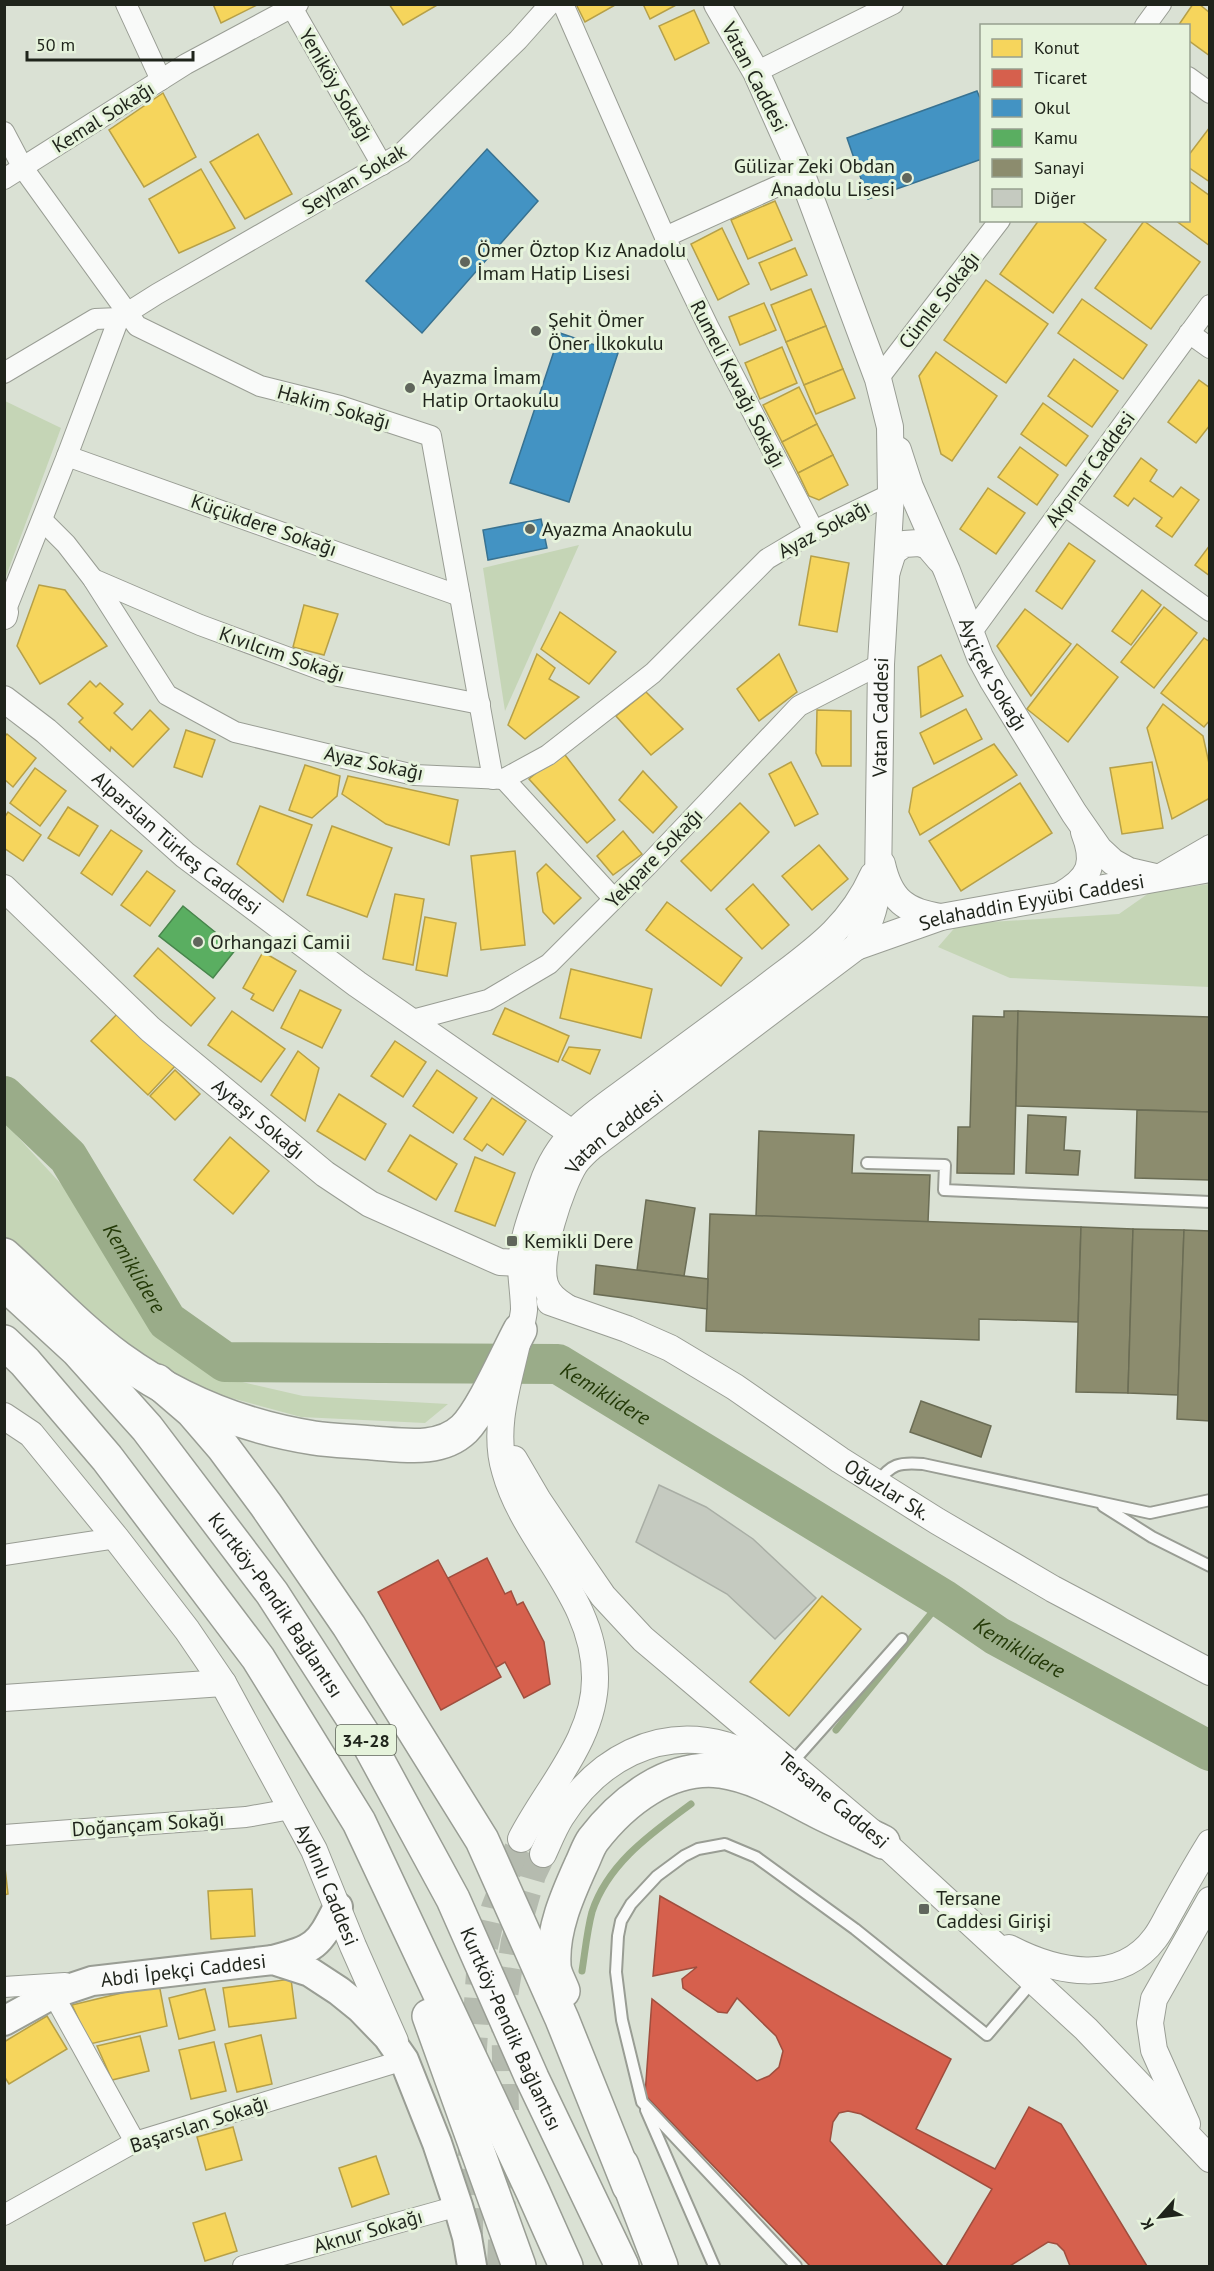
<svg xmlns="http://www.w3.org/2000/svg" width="1214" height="2271" font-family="'PT Sans',sans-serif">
<rect width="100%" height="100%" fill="#dae1d4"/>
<g fill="#c5d5b6">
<path d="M5,401L61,428L5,579Z"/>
<path d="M579,545L505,711L483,568Z"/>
<path d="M1209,884V987L1010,978L938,947L958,924L1119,914L1149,893Z"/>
<path d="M4,1122L84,1209L153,1328L225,1378L303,1396L448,1404L425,1423L301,1417L202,1390L132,1351L5,1245Z"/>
</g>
<g fill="#f6d55c" stroke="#b6a048" stroke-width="1.5">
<path d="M213,4H259L221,23Z"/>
<path d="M389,4H439L403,25Z"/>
<path d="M576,4H617L585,22Z"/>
<path d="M643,4H678L650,19Z"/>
<path d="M1193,4H1199L1210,13V56L1188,40V26H1178Z"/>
<path d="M694,10L709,43L675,60L659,26Z"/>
<path d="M163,93L196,157L144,187L109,130Z"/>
<path d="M1210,127V182L1188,167V156Z"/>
<path d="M258,134L292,194L245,219L210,162Z"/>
<path d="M201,169L235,228L179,253L149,199Z"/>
<path d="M1188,180L1210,196V246L1175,220H1188Z"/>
<path d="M775,201L792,240L748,259L731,220Z"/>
<path d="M1039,220H1080L1106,240L1053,313L1000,274Z"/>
<path d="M1144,221L1200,262L1151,329L1095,288Z"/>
<path d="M722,228L749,284L718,300L691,244Z"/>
<path d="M795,248L807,275L771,290L759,263Z"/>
<path d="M986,280L1048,324L1006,383L944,340Z"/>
<path d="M811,289L826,326L786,342L771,305Z"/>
<path d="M1082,299L1147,345L1123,379L1058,333Z"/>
<path d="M764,303L776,330L740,345L729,317Z"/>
<path d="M826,326L843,369L804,385L786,342Z"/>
<path d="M782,347L797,383L760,399L745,363Z"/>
<path d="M936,352L997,396L952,461L941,454L919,376Z"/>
<path d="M1074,359L1118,391L1092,427L1048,396Z"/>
<path d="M843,369L855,398L816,414L804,385Z"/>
<path d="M1199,380L1210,388V425L1196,443L1168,422Z"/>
<path d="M799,387L817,424L782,442L763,405Z"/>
<path d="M1043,403L1088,436L1066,466L1021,434Z"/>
<path d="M817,424L833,455L798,473L782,442Z"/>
<path d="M1020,447L1058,475L1037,505L998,477Z"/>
<path d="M833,455L848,485L819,500L809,496L798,473Z"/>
<path d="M1141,458L1157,470L1150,481L1173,497L1181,487L1199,500L1172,537L1156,526L1162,518L1134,498L1128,506L1114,496Z"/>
<path d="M988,488L1025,513L996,554L960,529Z"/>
<path d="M1069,543L1095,561L1062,609L1036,591Z"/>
<path d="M1210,545V576L1195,565Z"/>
<path d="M811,556L849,563L837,632L799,625Z"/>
<path d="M39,585L65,590L107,646L40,684L17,646Z"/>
<path d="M1142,590L1161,605L1131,645L1112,631Z"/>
<path d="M304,605L338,614L324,655L293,647Z"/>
<path d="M1164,607L1197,633L1154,688L1121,662Z"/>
<path d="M1025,609L1071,644L1031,696L997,646Z"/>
<path d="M560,612L616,652L589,684L541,649Z"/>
<path d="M1204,638L1210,642V720L1204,727L1161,693Z"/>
<path d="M1077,644L1118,677L1068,742L1027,709Z"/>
<path d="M537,654L555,668L549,679L579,697L525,739L508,725Z"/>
<path d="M779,654L797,692L759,721L737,689Z"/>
<path d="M941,655L963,696L921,717L918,667Z"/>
<path d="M90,681L96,687L100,683L123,704L114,713L132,730L150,710L169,729L133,767L111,747L110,751L79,722L83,718L68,704Z"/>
<path d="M646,692L683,729L651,755L616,716Z"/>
<path d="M1163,704L1203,736L1210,768V798L1172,819L1147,728Z"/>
<path d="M966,709L982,739L934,764L920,733Z"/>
<path d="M817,710L851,711V766H822L816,753Z"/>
<path d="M186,730L215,740L202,777L174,767Z"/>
<path d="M7,734L36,758L13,787L4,779V737Z"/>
<path d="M994,744L1017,775L920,835L909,812L913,788Z"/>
<path d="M562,751L615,820L587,843L529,779Z"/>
<path d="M791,762L818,814L795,826L769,774Z"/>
<path d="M1152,762L1163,828L1122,834L1110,768Z"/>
<path d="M305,765L340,776L337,796L312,818L289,810Z"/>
<path d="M35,768L66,791L40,826L10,803Z"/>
<path d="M643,771L677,807L653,833L619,800Z"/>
<path d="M348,776L458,800L449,845L386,824L342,794Z"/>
<path d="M1020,783L1052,833L961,891L929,841Z"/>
<path d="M740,803L769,832L711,891L681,861Z"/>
<path d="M260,806L312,825L283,902L237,864Z"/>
<path d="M68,807L98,826L79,856L48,838Z"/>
<path d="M8,812L41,835L23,861L4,848V818Z"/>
<path d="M332,826L392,848L367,917L307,895Z"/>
<path d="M111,830L142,851L112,895L81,873Z"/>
<path d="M623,831L642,854L613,875L597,856Z"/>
<path d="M819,845L848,879L812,910L782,876Z"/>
<path d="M515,851L525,945L481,950L471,856Z"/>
<path d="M546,864L581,898L554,924L543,912L537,873Z"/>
<path d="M147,871L175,891L150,926L121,905Z"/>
<path d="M753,884L789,925L762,949L726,909Z"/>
<path d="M395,894L424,899L413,965L383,959Z"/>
<path d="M667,902L742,958L721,986L646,930Z"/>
<path d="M425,917L456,923L447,976L416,970Z"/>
<path d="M158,948L215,998L191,1026L134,976Z"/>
<path d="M263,952L296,971L273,1011L251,999L254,994L243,988Z"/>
<path d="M571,969L652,989L641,1038L560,1018Z"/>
<path d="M300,990L341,1010L322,1048L281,1028Z"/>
<path d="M505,1008L569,1036L558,1062L493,1034Z"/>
<path d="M120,1011L176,1065L148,1095L91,1041Z"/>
<path d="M232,1011L285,1049L261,1082L208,1045Z"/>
<path d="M395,1041L426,1062L403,1097L371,1076Z"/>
<path d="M569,1047L600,1050L590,1074L562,1060Z"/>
<path d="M298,1051L319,1068L305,1121L271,1095Z"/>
<path d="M175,1070L200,1094L175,1120L150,1096Z"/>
<path d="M437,1070L477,1098L453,1133L413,1106Z"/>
<path d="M339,1094L386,1124L365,1160L317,1131Z"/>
<path d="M492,1098L526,1121L503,1155L487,1144L482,1151L464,1139Z"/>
<path d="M410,1135L457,1164L436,1200L388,1171Z"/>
<path d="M230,1137L269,1171L233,1214L194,1180Z"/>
<path d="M475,1157L515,1173L495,1226L455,1211Z"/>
<path d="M822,1596L861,1629L789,1716L750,1682Z"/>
<path d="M4,1859L8,1894L4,1895Z"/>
<path d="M252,1889L255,1936L211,1939L208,1891Z"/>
<path d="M291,1979L296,2018L229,2027L223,1988Z"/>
<path d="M159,1984L167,2026L90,2044L72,2005Z"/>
<path d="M205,1989L215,2030L179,2039L169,1998Z"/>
<path d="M47,2016L67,2049L9,2084L4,2076V2042Z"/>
<path d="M261,2035L272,2084L237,2092L225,2044Z"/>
<path d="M140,2036L149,2071L112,2080L97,2046Z"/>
<path d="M214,2042L226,2091L191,2099L179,2050Z"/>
<path d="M233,2127L242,2160L206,2170L197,2137Z"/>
<path d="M376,2156L389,2194L352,2207L339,2168Z"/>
<path d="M225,2213L237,2251L205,2261L193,2223Z"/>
</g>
<g fill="#d6604d" stroke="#9f4e3e" stroke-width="1.5">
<path d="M487,1558L505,1594L511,1591L517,1605L523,1602L544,1642L550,1684L524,1698L505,1662L495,1668L448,1578Z"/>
<path d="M438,1560L501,1677L441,1710L378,1592Z"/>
<path d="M660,1896L951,2059L916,2129L995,2169L1029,2107L1061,2124L1147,2266H1070L1064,2251L1057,2244L1048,2242L1010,2266H946L992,2189L861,2114L848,2111L839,2113L833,2122L830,2141L943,2266H810L645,2095L652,1999L757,2081L769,2076L779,2067L783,2051L776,2036L737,1998L727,2013L718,2012L683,1988L682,1979L697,1967L653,1976Z"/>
</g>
<g fill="#4393c3" stroke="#387291" stroke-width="1.5">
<path d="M977,91L982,103V159L868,199L847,138Z"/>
<path d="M487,149L538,201L422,333L366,281Z"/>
<path d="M560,333L618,353L569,502L510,483Z"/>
<path d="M541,519L547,548L488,560L483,530Z"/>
</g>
<path fill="#5aae61" stroke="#48854c" stroke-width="1.5" d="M183,906L236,949L213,978L159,936Z"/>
<g fill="#8c8c6e" stroke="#6b6d55" stroke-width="1.5">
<path d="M1004,1011H1018L1014,1174L957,1173L958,1127H970L973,1016L1004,1017Z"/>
<path d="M1018,1011L1210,1017V1112L1016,1106Z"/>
<path d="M1137,1110L1210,1112V1180L1135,1178Z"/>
<path d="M1028,1115L1066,1117L1064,1150L1080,1151L1078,1175L1026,1173Z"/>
<path d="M759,1131L854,1135L852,1173L930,1175L928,1222L756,1216Z"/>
<path d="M646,1200L695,1208L684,1276L637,1270Z"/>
<path d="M710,1214L1081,1227L1078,1322L979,1319V1340L706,1331Z"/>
<path d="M1081,1227L1133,1229L1128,1393L1076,1392Z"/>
<path d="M1133,1229L1184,1230L1178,1395L1128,1393Z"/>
<path d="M1184,1230L1210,1231V1421L1177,1419Z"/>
<path d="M596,1265L708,1279L707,1309L594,1294Z"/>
<path d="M921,1401L991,1426L981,1457L910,1432Z"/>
</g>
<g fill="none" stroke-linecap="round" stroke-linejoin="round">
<g stroke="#9aac89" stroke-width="7">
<path d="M836,1730L943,1599"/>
<path d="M582,1971C585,1952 587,1931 592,1912C608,1863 652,1833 691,1804"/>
</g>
<path stroke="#9aac89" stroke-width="40" id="s1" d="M4,1096L68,1157L167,1321L225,1362L558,1364L943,1599L997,1636L1210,1751"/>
</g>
<path fill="#c5cac0" stroke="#a9aea5" stroke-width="1.5" d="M659,1485L706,1507L753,1539L816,1598L775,1639L727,1594L636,1542Z"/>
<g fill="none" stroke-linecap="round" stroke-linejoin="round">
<g stroke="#b5bbaf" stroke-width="26" stroke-dasharray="26 13" stroke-linecap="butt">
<path d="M473,2063L479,1973L494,1908L521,1839"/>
<path d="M470,2234L471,2147"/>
<path d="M500,2266L506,2114L504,2002L514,1941L533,1875L543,1854"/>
</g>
<defs>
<g id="service">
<path d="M867,1163L945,1165L944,1190L1210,1202"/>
<path d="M877,1483C891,1464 899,1462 923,1464L1150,1513L1210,1500"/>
<path d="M1103,1506L1152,1537L1210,1566"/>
<path d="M791,1764L902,1639"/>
<path d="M646,2110L714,2266"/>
<path d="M796,2266L642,2102L622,2020L616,1972L618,1936L621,1921L631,1904L657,1876L684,1856L698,1849L725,1844L756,1857L855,1929L987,2035L1033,1981"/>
</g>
<g id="minor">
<path d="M126,4L161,80"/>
<path d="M290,4L382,165"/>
<path d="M563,4L665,237L708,326L814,531"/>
<path d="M1145,26L1161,4"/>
<path d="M756,72L893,4"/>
<path d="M1188,77L1210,93"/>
<path d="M4,132L23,168L137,326L260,386L340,406L431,436L493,779"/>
<path d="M4,179L186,64L298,4"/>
<path d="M665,237L802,175"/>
<path d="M1189,333L1210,348"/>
<path d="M4,373L95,319L119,318L157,294L402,153L518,40L550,4"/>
<path d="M878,379L1000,220"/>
<path d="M67,456L460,596"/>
<path d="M1064,505L1210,611"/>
<path d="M42,520L66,544L93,579L167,695L235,732L414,775L504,779L548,755L653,673L767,559L814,531L891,494"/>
<path d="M93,579L200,625L338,676L480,704"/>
<path d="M5,612L67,456L119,318"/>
<path d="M971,633L1210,305"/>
<path d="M504,779L614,899"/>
<path d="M1160,874L1210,845"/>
<path d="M409,1021L488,1000L549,964L647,866L799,706L881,664"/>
<path d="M4,1555L116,1538"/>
<path d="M4,1835L246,1817L291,1809"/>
<path d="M4,1987L65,1983"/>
<path d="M53,1994L135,2142"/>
<path d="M4,2215L135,2142L404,2060"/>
<path d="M243,2266L458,2206"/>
</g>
<g id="tertiary">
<path id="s2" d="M898,450L910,487L947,571L980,657L993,681L1074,813L1099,849L1113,862L1129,871L1155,877"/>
<path d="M887,571L893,552L904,544L919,543L928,546L940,560"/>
<path d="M4,616L5,612"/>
<path id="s3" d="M4,699L46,731L185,855L357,984L586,1143"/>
<path d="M882,864C890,900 906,912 941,917"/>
<path id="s4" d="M4,888L150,1029L325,1174L370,1204L500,1262C513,1263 523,1263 534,1255"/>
<path d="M1061,895C1091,878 1096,863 1084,832"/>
<path id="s5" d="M856,947L941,917L1210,869"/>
<path id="s6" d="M550,1302L627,1329L670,1348L735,1387L840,1460L937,1521L1053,1589L1210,1672"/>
<path id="s7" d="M566,1307C557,1301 548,1295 545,1284C537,1258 561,1186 575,1164C580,1157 586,1152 591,1147L856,947C869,927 875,909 878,885L881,664L891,494L890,427L878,379L802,175L756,72L717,4"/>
<path id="s8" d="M4,1416L31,1434L116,1538L187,1630L223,1683L314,1850L353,1946L395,2041"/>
<path id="s9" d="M514,1459L538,1500L579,1561L603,1596L643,1639L883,1842L1086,2029L1210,2159"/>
<path d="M4,1698L223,1683"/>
<path d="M521,1839C547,1788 596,1738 595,1677C595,1596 525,1544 505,1471C492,1428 509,1381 518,1339C520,1330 523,1320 524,1310C524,1295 521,1279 521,1264C522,1238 534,1209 542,1185C560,1132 596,1113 639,1081C680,1051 720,1021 761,991C807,955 848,931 873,875"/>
<path d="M543,1854C549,1841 554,1828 561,1817C597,1760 657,1726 725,1745C747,1752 767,1765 786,1777"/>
<path d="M1009,1948C1055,1972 1119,1987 1155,1938C1162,1929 1167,1917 1173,1907C1185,1885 1197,1864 1210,1843"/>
<path d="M1187,2124L1154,2050L1150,2023L1154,1999L1210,1900"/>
</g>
<g id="secondary">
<path d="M273,1960C315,1948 318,1947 338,1907"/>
<path id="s10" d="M4,2021L53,1994L92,1981L273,1960L310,1972L339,1991L360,2008L388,2037L404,2060L437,2143L458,2206L467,2237L472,2266"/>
</g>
<g id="motorway">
<path d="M4,1255C42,1289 78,1328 119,1358C177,1400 244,1427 314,1438C333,1441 354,1441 373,1443C403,1445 440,1452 464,1429C483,1410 506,1356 520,1330"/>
<path id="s11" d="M4,1283L77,1350L147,1428L272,1593L365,1737L453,1899L532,2078L622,2266"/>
<path d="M4,1342L25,1362L107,1458L258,1658L359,1822L533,2192L566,2266"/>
<path d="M157,1381L192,1411L223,1447L266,1505L349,1626L482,1840L562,2019L629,2186"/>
<path d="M563,1991C560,1983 554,1973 554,1965C552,1930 567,1896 581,1865C585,1857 588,1847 593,1840C623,1801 669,1765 720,1771C755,1776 786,1795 817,1811C838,1822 861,1831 883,1842"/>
<path d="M429,2016L519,2266"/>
<path d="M622,2165L661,2266"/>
</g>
</defs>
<use href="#service" stroke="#999d94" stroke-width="14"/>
<use href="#minor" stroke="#999d94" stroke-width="22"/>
<use href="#tertiary" stroke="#999d94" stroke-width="28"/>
<use href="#secondary" stroke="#999d94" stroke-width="32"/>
<use href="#motorway" stroke="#999d94" stroke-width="36"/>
<use href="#service" stroke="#f9faf9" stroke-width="10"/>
<use href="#minor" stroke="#f9faf9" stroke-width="20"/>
<use href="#tertiary" stroke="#f9faf9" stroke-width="26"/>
<use href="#secondary" stroke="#f9faf9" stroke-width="28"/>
<use href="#motorway" stroke="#f9faf9" stroke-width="33"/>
</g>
<g fill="#60665c" stroke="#e6f3dc" stroke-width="2">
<circle cx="907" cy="178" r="6"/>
<circle cx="465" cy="262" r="6"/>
<circle cx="536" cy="331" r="6"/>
<circle cx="410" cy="388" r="6"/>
<circle cx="530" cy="529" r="6"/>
<circle cx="198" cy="942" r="6"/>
<rect x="506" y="1235" width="12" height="12" rx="3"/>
<rect x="918" y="1903" width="12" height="12" rx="3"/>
</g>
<g text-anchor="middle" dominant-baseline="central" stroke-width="6" stroke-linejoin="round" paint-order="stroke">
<rect fill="#e6f3dc" stroke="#5b6255" stroke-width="1.5" x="336" y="1725" width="60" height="30" rx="4.5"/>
<g font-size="18" font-weight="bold" fill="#1f241b">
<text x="366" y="1740">34-28</text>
</g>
<g font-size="20" fill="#1f241b" stroke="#e6f3dc">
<text transform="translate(755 77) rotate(63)">Vatan Caddesi</text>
<text transform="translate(336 85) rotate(60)">Yeniköy Sokağı</text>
<text transform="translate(103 117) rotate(-32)">Kemal Sokağı</text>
<text transform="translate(354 179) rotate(-31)">Seyhan Sokak</text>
<text transform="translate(939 300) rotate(-52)">Cümle Sokağı</text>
<text transform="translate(738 384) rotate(63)">Rumeli Kavağı Sokağı</text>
<text transform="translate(334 407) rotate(16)">Hakim Sokağı</text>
<text transform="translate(1090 469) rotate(-54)">Akpınar Caddesi</text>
<text transform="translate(264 525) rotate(19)">Küçükdere Sokağı</text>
<text transform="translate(824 529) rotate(-28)">Ayaz Sokağı</text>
<text transform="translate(282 654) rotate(19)">Kıvılcım Sokağı</text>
<text stroke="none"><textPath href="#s2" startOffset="244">Ayçiçek Sokağı</textPath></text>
<text stroke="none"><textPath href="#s7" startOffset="747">Vatan Caddesi</textPath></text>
<text transform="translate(374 763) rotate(12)">Ayaz Sokağı</text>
<text stroke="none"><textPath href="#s3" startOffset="225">Alparslan Türkeş Caddesi</textPath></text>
<text transform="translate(654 858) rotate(-46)">Yekpare Sokağı</text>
<text stroke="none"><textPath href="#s5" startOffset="182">Selahaddin Eyyübi Caddesi</textPath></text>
<text stroke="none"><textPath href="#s4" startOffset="344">Aytaşı Sokağı</textPath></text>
<text stroke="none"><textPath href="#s7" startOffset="208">Vatan Caddesi</textPath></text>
<text stroke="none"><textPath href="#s6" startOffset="388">Oğuzlar Sk.</textPath></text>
<text stroke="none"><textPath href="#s11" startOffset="423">Kurtköy-Pendik Bağlantısı</textPath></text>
<text stroke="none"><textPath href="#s9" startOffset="472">Tersane Caddesi</textPath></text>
<text transform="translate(148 1824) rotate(-4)">Doğançam Sokağı</text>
<text stroke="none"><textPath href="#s8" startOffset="574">Aydınlı Caddesi</textPath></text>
<text stroke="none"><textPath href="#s10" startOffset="189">Abdi İpekçi Caddesi</textPath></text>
<text stroke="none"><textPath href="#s11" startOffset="909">Kurtköy-Pendik Bağlantısı</textPath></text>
<text transform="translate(199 2124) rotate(-18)">Başarslan Sokağı</text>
<text transform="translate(368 2231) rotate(-16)">Aknur Sokağı</text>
</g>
<g font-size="20" fill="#1f241b" stroke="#e6f3dc" text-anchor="start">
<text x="895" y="166" text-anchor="end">Gülizar Zeki Obdan<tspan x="895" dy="23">Anadolu Lisesi</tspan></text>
<text x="477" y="250">Ömer Öztop Kız Anadolu<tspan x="477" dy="23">İmam Hatip Lisesi</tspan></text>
<text x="548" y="320">Şehit Ömer<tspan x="548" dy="23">Öner İlkokulu</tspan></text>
<text x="422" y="377">Ayazma İmam<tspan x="422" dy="23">Hatip Ortaokulu</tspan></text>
<text x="542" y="529">Ayazma Anaokulu</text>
<text x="210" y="942">Orhangazi Camii</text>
<text x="524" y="1241">Kemikli Dere</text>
<text x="936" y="1898">Tersane<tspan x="936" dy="23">Caddesi Girişi</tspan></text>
</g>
<g font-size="21" font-style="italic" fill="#233907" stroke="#e6f3dc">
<text stroke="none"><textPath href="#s1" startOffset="218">Kemiklidere</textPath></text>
<text stroke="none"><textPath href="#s1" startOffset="740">Kemiklidere</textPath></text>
<text stroke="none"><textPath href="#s1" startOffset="1226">Kemiklidere</textPath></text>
</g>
</g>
<rect width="1214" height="2271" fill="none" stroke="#1f241b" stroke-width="12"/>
<rect x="980" y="24" width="210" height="198" fill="#e6f3dc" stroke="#96a08f" stroke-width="1.5"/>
<rect x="992" y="39" width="30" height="18" fill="#f6d55c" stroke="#96a08f" stroke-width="1.5"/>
<text x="1034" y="54" font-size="18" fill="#1f241b">Konut</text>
<rect x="992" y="69" width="30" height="18" fill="#d6604d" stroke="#96a08f" stroke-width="1.5"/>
<text x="1034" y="84" font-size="18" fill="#1f241b">Ticaret</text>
<rect x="992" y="99" width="30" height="18" fill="#4393c3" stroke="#96a08f" stroke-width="1.5"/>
<text x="1034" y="114" font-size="18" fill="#1f241b">Okul</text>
<rect x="992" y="129" width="30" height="18" fill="#5aae61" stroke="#96a08f" stroke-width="1.5"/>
<text x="1034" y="144" font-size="18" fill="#1f241b">Kamu</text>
<rect x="992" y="159" width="30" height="18" fill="#8c8c6e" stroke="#96a08f" stroke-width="1.5"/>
<text x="1034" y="174" font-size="18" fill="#1f241b">Sanayi</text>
<rect x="992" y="189" width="30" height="18" fill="#c5cac0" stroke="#96a08f" stroke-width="1.5"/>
<text x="1034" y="204" font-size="18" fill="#1f241b">Diğer</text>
<g transform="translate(1160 2217) rotate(242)" stroke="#e6f3dc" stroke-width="4.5" paint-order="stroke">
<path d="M0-4.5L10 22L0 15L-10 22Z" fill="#1f241b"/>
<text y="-9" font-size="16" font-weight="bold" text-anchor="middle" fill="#1f241b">K</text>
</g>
<path d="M27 51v9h166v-9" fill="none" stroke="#1f241b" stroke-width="3"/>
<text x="36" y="51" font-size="18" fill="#1f241b" stroke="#e6f3dc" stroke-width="4.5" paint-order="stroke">50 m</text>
</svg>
